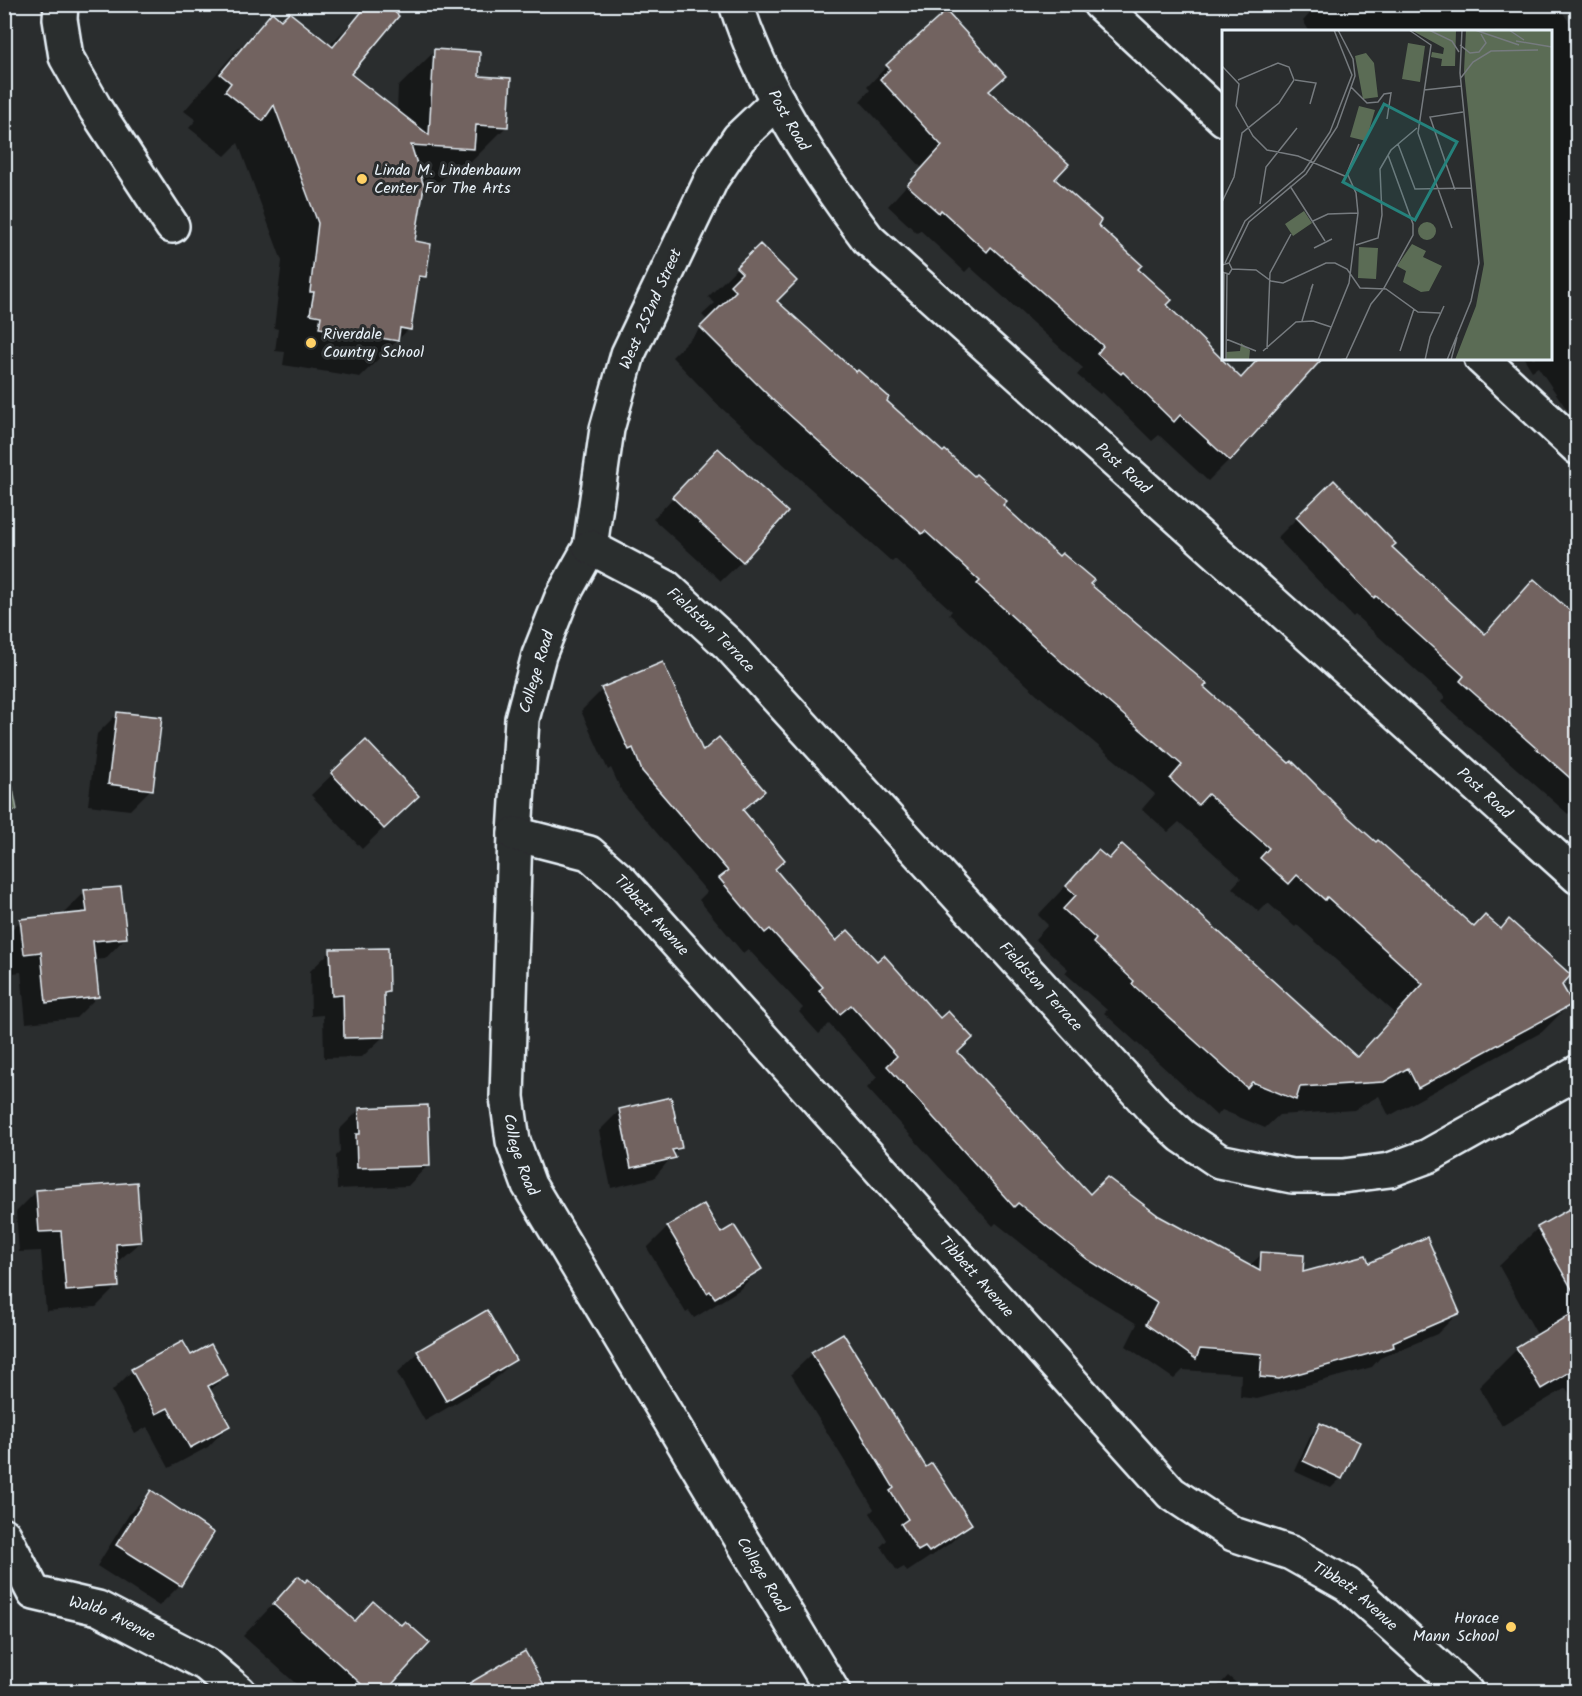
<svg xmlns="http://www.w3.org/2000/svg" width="1582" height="1696" font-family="Kalam,sans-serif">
<rect width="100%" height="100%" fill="#2a2d2e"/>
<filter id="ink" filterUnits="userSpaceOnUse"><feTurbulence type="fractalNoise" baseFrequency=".0167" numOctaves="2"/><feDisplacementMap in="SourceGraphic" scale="12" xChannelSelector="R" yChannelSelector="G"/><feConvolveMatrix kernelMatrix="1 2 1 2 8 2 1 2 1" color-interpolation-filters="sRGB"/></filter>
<g filter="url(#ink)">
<path fill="#5b6c55" stroke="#a2aea6" stroke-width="1.5" d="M5,748L17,810L5,812H4Z"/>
<g fill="#0007">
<path d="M369,4L349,74L397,111L398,87L435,51L477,78L507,126L470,163H459L436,185L422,184L414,243L424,276L417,284L409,329L360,377L283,365L285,352L275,351L278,329L274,328L282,261L238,143L225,156L189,128L196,120L184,111L236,51L272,14L329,46Z"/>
<path d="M1314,4H1498L1502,10L1510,4H1557L1578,35V426L1538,367L1532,371L1524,358H1550V277L1553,275L1550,272V32H1310L1303,21L1316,7Z"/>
<path d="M887,66L988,92L1053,179L1165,305L1229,460L1208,481L1159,435L1152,441L1102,392L1100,394L1077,375L1083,368L970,267L965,272L920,230L917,233L888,206L922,168L860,101L870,90L867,87Z"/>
<path d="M737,268L1347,818L1474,928L1561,985L1571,1003L1542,1032L1389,1116L1379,1096L1354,1110L1279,1115L1265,1128L1222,1110L1217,1116L1104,1013L1107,1010L1065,973L1068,969L1035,939L1048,925L1038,915L1098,852L1356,1058L1395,1013L1297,925L1295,927L1268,903L1259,912L1232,888L1241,878L1179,822L1168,832L1142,809L1155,794L1038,695L949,614L952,611L895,559L892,562L718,405L672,357L708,321L702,315L715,303L708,297Z"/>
<path d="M718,450L742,561L721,581L653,519Z"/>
<path d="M1297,518L1390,547L1483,635L1534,581L1578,620V818L1570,812L1568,814L1441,702L1445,697L1355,615L1353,617L1277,538Z"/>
<path d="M602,690L763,791L742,811L774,870L836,943L957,1052L1090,1196L1158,1218L1248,1267L1262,1254L1302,1274L1368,1265L1458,1313L1437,1334L1380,1358L1372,1367L1257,1399L1240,1397L1241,1374L1183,1370L1174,1379L1126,1346L1137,1324L1067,1280L996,1223L993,1226L867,1088L877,1077L829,1024L819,1034L799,1012L803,1008L748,949L743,953L699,900L707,892L622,792L611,768L608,770L581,711Z"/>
<path d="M118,713L151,789L130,810L88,805L97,734Z"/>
<path d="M366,742L396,816L362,849L311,795Z"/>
<path d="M85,892L125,938L105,959L93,960L97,997L76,1018L26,1023L21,972L4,974V937L21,920L65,916L64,913Z"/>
<path d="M331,951L388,992L382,997L383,1037L362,1057L324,1058L323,1015L311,1016L310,971Z"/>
<path d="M360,1109L428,1165L408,1186L337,1189L336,1156L340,1152L339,1130Z"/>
<path d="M620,1110L680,1147L654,1178L611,1188L599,1131Z"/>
<path d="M37,1191L140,1242L116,1263L117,1286L96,1307L46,1311L41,1251L19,1252L16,1212Z"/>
<path d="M703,1206L720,1235L760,1269L739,1290L694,1318L689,1311L686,1313L647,1248L668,1227Z"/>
<path d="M1578,1206V1408L1566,1388L1502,1426L1479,1387L1517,1349L1538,1336L1499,1266L1538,1228Z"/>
<path d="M842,1335L926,1469L970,1524L949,1544L907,1572L904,1567L897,1571L881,1546L887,1540L870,1513L874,1509L791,1374L812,1354Z"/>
<path d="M418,1353L514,1360L493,1381L425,1421L397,1373Z"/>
<path d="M132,1371L226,1375L209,1392L228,1426L208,1447L169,1468L147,1427L135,1434L112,1391Z"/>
<path d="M1321,1425L1341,1478L1331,1488L1294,1471L1311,1435Z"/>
<path d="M151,1492L180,1585L159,1606L97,1566L130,1513Z"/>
<path d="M298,1578L354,1622L373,1603L383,1692H305L243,1636Z"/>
<path d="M1228,1676L1247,1692H1213Z"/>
</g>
<g fill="#726460" stroke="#e8f1f8" stroke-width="1.5">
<path d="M368,4H386L399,16L351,74L429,135L434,49L480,52L479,76L511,78L508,127L476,125L474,149L411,145L424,186L415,241L431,244L426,277L419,276L411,330L400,328L398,341L319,328L321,316L310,314L314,292H310L318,223L274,105L263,121L225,91L231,83L220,74L272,12L281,20L289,12L333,47Z"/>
<path d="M946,11L1006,76L989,91L1069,164L1055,179L1101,220L1098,225L1142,265L1138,269L1172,300L1167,305L1241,378L1259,358H1323L1230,461L1180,415L1174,422L1123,372L1121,374L1097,354L1103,346L991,247L987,252L941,210L939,213L907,185L942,146L880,79L890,69L886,65Z"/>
<path d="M760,244L797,281L777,301L856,372L858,370L889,397L887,401L943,452L945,450L974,476L976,474L1007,501L1003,505L1059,556L1062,553L1094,580L1090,584L1207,684L1204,687L1289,763L1292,761L1348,817L1376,842L1378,840L1474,927L1485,915L1501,929L1509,919L1571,975L1562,985L1573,1004L1418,1088L1408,1068L1384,1082L1300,1087L1296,1100L1252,1082L1247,1088L1132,984L1134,981L1093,943L1096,939L1063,909L1076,895L1066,886L1098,850L1109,859L1122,844L1357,1057L1423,984L1327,897L1325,900L1297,875L1289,884L1260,858L1269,848L1208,794L1198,805L1170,779L1182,765L1066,666L977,584L980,581L925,531L922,534L775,402L700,327L736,291L730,285L742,273L736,267Z"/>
<path d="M718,448L788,512L743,562L672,497Z"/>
<path d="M1334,480L1396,544L1392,547L1485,634L1534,579L1578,618V785L1460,681L1464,676L1376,596L1374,598L1296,517Z"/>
<path d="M663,662L703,751L719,737L765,791L743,810L785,860L775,869L836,941L848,930L877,961L884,955L940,1018L948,1011L973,1038L958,1052L1090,1194L1107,1177L1159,1216L1260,1271L1261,1252L1304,1255L1303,1272L1366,1255L1369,1263L1427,1237L1460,1313L1393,1342L1394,1347L1279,1379L1260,1377L1262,1354L1200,1349L1196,1359L1146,1324L1157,1303L1087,1259L1018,1203L1014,1207L887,1066L897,1056L851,1005L840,1014L819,990L823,987L770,929L765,933L719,878L728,871L642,771L633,748L629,750L601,688Z"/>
<path d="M117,712L162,717L153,790L108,784Z"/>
<path d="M366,740L419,796L384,829L331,773Z"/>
<path d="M121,887L127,938L93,941L99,997L46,1003L41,952L24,954L20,919L87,912L84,890Z"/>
<path d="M388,948L389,992L384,993L385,1037L344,1038L343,995L332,996L330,949Z"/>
<path d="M671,1097L682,1148L672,1150L676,1158L631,1168L619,1109Z"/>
<path d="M428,1105L430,1166L357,1168L356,1134H360L359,1108Z"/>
<path d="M137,1182L141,1242L116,1244L119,1287L66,1291L61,1231L39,1232L36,1190Z"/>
<path d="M704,1204L721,1233L734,1225L762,1269L715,1298L710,1291L707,1293L667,1226Z"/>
<path d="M1578,1204V1300L1537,1227Z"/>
<path d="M487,1310L516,1360L446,1401L417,1351Z"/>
<path d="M1578,1310V1367L1541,1389L1516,1347Z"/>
<path d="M843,1333L926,1467L932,1463L972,1524L929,1552L925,1547L918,1551L901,1524L908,1519L890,1491L894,1488L811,1352Z"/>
<path d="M183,1341L191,1355L211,1344L228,1375L208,1386L230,1426L190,1448L168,1408L156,1414L131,1369Z"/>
<path d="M1320,1423L1360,1442L1342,1479L1303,1461Z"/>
<path d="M151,1490L214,1533L181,1586L116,1545Z"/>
<path d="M298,1576L305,1582L308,1579L355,1621L373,1601L401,1625L405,1621L430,1643L385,1692H370L273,1604Z"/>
<path d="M525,1651L548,1692H454Z"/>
</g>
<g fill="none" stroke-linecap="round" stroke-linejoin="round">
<defs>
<g id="minor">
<path d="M61,4L60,19L66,57L96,110L172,226"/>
<path id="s1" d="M736,4C764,91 814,167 868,239L1578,877"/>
<path d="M1100,4L1224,119"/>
<path id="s2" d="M778,101L739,138L712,178L628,354L607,429L590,547L562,597L539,655L522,719L515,834L507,1097L513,1141L529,1185L833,1692"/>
<path d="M1481,358L1578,448"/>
<path id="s3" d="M590,547L666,587L729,645L1152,1108L1182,1136L1219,1161L1292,1176H1343L1390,1170L1428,1156L1578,1072"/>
<path id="s4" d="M515,834L589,853L622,882L1171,1493L1233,1534L1291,1553L1348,1585L1466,1692"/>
<path id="s5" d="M4,1535L34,1593L98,1608L206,1664L239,1692"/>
</g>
</defs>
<use href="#minor" stroke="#e8f1f8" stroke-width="38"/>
<use href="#minor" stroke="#2a2d2e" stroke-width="33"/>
</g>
</g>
<g fill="#ffd166" stroke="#2a2d2e" stroke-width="2">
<circle cx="362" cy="179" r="6"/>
<circle cx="311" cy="343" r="6"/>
<circle cx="1511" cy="1627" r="6"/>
</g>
<g text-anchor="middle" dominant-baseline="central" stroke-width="6" stroke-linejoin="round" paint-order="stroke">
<g font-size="16" fill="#e8f1f8" stroke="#2a2d2e">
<text stroke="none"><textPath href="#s1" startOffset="128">Post Road</textPath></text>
<text transform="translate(651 309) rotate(-66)">West 252nd Street</text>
<text stroke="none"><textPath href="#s1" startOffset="614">Post Road</textPath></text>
<text stroke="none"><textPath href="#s3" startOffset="148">Fieldston Terrace</textPath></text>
<text transform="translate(537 672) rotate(-73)">College Road</text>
<text stroke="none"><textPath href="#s1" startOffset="1100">Post Road</textPath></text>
<text stroke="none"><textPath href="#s4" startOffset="165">Tibbett Avenue</textPath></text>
<text stroke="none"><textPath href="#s3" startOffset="634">Fieldston Terrace</textPath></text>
<text stroke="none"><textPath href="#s2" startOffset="1118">College Road</textPath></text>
<text stroke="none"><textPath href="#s4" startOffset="651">Tibbett Avenue</textPath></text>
<text stroke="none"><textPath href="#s2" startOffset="1604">College Road</textPath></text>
<text stroke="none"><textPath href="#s4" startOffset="1155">Tibbett Avenue</textPath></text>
<text stroke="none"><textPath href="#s5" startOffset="148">Waldo Avenue</textPath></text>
</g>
<g font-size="16" fill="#e8f1f8" stroke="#2a2d2e" text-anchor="start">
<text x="374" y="170">Linda M. Lindenbaum<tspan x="374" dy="18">Center For The Arts</tspan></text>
<text x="323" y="334">Riverdale<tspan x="323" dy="18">Country School</tspan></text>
<text x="1499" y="1618" text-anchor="end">Horace<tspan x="1499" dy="18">Mann School</tspan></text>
</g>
</g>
<g transform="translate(1222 30)">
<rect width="330" height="330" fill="#2a2d2e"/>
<path d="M189,0H234L233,36H219L220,29L209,27L210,22L221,24L222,18ZM19,313L28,320L27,330H4V322L18,321Z" fill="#5b6c55"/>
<path d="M244,0H330V330H233L254,276L262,234L242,41ZM186,13L203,16L198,52L180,49ZM144,23L152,33L156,67L141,69L133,26ZM137,76L153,80L144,111L128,107ZM82,181L90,193L71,206L63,194ZM196 201a9 9 0 1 1 18 0a9 9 0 1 1-18 0ZM190,214L204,221L201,227L220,236L207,261L199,262L181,252L184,241L175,236ZM137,217L156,218L154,249L136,248Z" fill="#5b6c55"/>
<path fill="none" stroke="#767b7f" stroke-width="1.5" d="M187,0L209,15L196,103L230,198M207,0L230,11L237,22M253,0L297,15M287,0L302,10M294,11L330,17M238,15L248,23L257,22L264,13L259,4M0,36L17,54L14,76M238,49L251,32L269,21L316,20M73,50L94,53L88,74M129,57L145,73L156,72L162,64L169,63L165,89M202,60L239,56M14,76L31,106L45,120L76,126L125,147M176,114L193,159L249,158M68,156L103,211M233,160L208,87L241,82M0,172L12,147L20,103L57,73L72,50L67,37L56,33L16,50M38,174L44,137L75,98M91,191L106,184L136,183M134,215L156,208L160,185L158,139L169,120L195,98M92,218L110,209M3,233L23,191L82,141L108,102L130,45L112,0M7,233L27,192L84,144L115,97L133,46L131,29L116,0M0,235L7,233L10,239L7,244L0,242M10,239L34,240L49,251L61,253L104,233H113L125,239L138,258L164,259L196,282L218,283M80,291L91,254L89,259M4,309L34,321M45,319L48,243L69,204M41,321L74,292L91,291L109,297M178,321L192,279M1,330L2,243M4,330L5,244M96,330L127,253L136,183L134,163L125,143L137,114M117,330L124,329L149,274L162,258L191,205V194L166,125M203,330L208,307L222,276M225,330L249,271L257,233L238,43L240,0M229,330L235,307"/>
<path fill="#25827c" fill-opacity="0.15" stroke="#25827c" stroke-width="3" d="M162,74L235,112L193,190L121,152Z"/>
<rect width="330" height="330" fill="none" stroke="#e8f1f8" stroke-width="3"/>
</g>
<rect width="1582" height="1696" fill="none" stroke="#2a2d2e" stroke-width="24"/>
<rect x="12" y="12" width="1558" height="1672" fill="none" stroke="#e8f1f8" stroke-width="2" filter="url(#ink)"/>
</svg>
